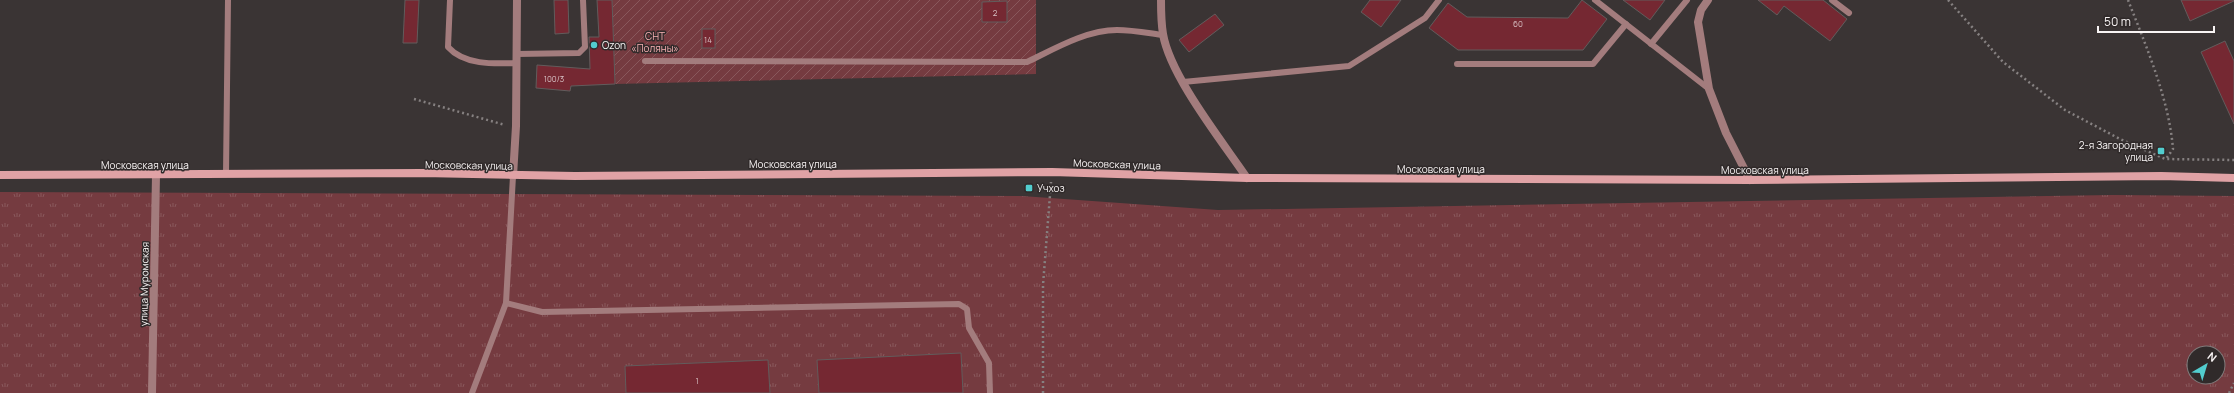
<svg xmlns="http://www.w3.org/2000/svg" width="2234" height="393" font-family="Manrope,sans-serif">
<defs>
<pattern id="grass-tufts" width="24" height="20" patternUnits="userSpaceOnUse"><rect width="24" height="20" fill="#753b40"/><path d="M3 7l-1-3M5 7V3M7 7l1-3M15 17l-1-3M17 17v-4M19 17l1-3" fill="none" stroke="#89585c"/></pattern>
<pattern id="garden-furrows" width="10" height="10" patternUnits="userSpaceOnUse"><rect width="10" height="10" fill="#753b40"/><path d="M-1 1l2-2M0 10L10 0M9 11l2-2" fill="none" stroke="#89585c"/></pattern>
</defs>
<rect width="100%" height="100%" fill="#3a3434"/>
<path fill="url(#grass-tufts)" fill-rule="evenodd" d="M0,192L1022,196L1218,210L2113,195L2234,196V393H0ZM2194,353H2218V377H2194Z"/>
<path fill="url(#garden-furrows)" d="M612,0H1036V74L615,84Z"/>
<g fill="#752832" stroke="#625c5c">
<path d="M405,0H419L417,43H403Z"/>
<path d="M554,0H568L569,33L555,34Z"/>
<path d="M597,0H612L615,84L571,86L570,91L536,88L537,65L590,69L589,37H599Z"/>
<path d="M1370,0H1401L1381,27L1361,12Z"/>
<path d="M1582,0L1607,19L1583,50H1458L1429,28L1448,3L1467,17L1568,18Z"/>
<path d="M1623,0H1665L1650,20Z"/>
<path d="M1758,0H1823L1847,19L1830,41L1784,6L1777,15Z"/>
<path d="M2181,0H2234V1L2190,21Z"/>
<path d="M1007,1V22H982V2Z"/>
<path d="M1215,14L1224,25L1189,52L1179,40Z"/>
<rect x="702" y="29" width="13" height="19"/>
<path d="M2225,41L2234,61V124L2201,52Z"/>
<path d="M961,353L963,393H819L817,360Z"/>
<path d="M768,360L770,393H626L625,366Z"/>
</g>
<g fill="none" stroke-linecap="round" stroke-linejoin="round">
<g stroke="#868181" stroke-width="2.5" stroke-dasharray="2 3" stroke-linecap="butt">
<path d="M1948,0L2003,62L2065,110L2120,139L2165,159L2234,160"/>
<path d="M2128,0C2146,46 2169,99 2173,149L2166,159"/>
<path d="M414,99L505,125"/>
<path d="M1043,393V285L1051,182"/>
<path d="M2229,393L2234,383"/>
</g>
<g stroke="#a37c7d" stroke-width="6">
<path d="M450,0L448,47C464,65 493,64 516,63"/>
<path d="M1595,0L1709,89"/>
<path d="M1832,0L1849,13"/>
<path d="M1651,44L1687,0"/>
<path d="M517,54L579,53L585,47L583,0"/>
<path d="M645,61L1027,62C1054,49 1086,30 1117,30C1132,30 1148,33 1163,35"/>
<path d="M1457,64H1593L1626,24"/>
<path d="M1183,82L1349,66L1425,18L1439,0"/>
<path d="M226,174L228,0"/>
<path d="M506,303L542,312L959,304L967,309L969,328L989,363L990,393"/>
<path d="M472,393L506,303L513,176"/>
</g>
<g stroke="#a37c7d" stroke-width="8">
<path d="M1161,0C1161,11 1161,22 1163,34C1170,76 1222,141 1247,178"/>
<path d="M1708,0L1701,10L1698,22L1709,89L1726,133L1750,180"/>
<path d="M513,176L516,126L517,0"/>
<path d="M152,393L156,175"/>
</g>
<path stroke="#e0a2a5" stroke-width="8" d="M0,175L423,173L575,176L1052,172L1247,178L1750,180L2161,176L2234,178"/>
</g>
<g fill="#52cdce" stroke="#302a2a" stroke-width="1.5">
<circle cx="594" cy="45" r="4"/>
<rect x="2157" y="147" width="8" height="8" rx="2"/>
<rect x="1025" y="184" width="8" height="8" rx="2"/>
</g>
<g text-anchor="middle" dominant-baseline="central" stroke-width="3" stroke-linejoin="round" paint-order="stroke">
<g font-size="8" fill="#d7c1c4">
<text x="995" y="12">2</text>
<text x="1518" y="23">60</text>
<text x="708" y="39">14</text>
<text x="554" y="78">100/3</text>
<text x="697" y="380">1</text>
</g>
<g font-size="10" fill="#f8b1b4" stroke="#302a2a">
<text x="655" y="36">СНТ<tspan x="655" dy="12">«Поляны»</tspan></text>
</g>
<g font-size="10" fill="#f8f4f4" stroke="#302a2a" text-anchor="start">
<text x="602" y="45">Ozon</text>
<text x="2153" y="145" text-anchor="end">2-я Загородная<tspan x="2153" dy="12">улица</tspan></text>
<text x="1037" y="188">Учхоз</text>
</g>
<g font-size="10" fill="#f8f4f4" stroke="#302a2a">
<text x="793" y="164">Московская улица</text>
<text transform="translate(1117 164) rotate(2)">Московская улица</text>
<text x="145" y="165">Московская улица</text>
<text transform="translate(469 165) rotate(1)">Московская улица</text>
<text x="1441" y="169">Московская улица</text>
<text x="1765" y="170">Московская улица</text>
<text transform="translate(144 284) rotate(-89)">улица Муромская</text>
</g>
</g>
<g transform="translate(2206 365) rotate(38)"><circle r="19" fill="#302a2a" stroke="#807b7b"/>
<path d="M0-3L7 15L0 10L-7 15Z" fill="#52cdce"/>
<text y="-6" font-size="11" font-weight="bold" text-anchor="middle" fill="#f8f4f4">N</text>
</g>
<path d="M2098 26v6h116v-6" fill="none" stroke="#f8f4f4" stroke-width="2"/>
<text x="2104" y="26" font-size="12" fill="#f8f4f4" stroke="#302a2a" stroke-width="3" paint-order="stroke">50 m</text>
</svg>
